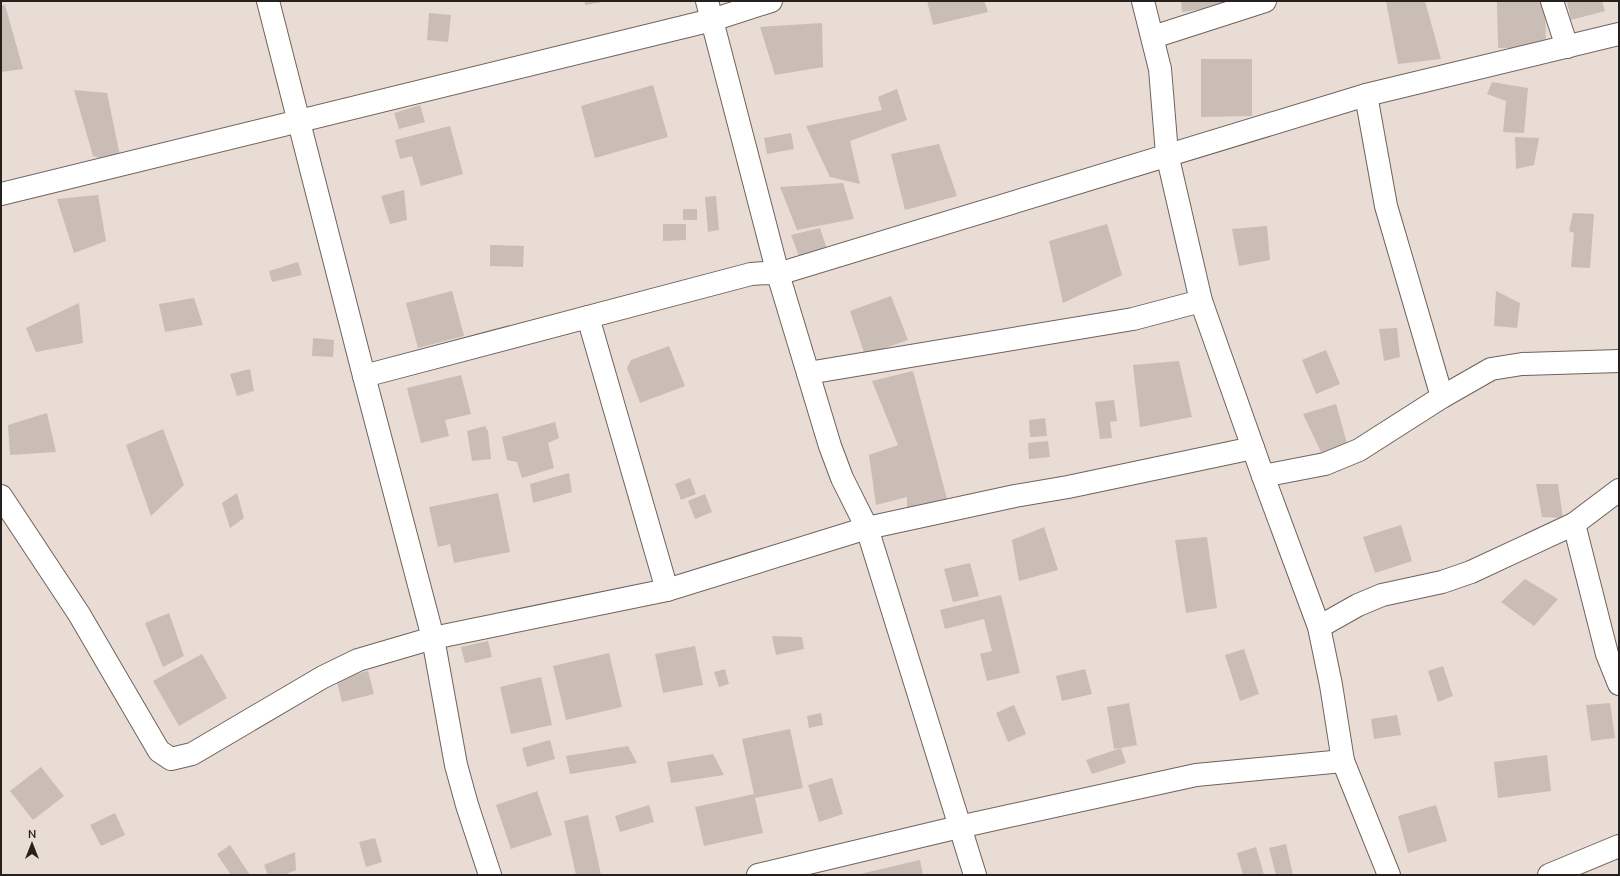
<svg xmlns="http://www.w3.org/2000/svg" width="1620" height="876" font-family="'Nunito Sans',sans-serif">
<rect width="100%" height="100%" fill="#e9dcd4"/>
<g fill="#c9bdb5">
<path d="M585,1H603V2L585,5Z"/>
<path d="M927,1H984L988,12L933,25Z"/>
<path d="M1181,1H1239V4L1182,12Z"/>
<path d="M1386,1H1425L1441,59L1398,64Z"/>
<path d="M1497,1H1545L1546,48H1498Z"/>
<path d="M1567,1H1602L1605,11L1571,20Z"/>
<path d="M5,5L23,69L1,72V6Z"/>
<path d="M429,13L451,15L448,42L427,40Z"/>
<path d="M822,23L823,67L775,75L760,27Z"/>
<path d="M1201,59H1252V116L1201,117Z"/>
<path d="M1492,82L1528,88L1524,133L1503,132L1506,101L1487,94Z"/>
<path d="M653,85L668,137L595,158L581,106Z"/>
<path d="M897,89L907,120L850,141L860,184L830,177L806,126L882,110L878,97Z"/>
<path d="M74,90L107,93L122,165L93,156Z"/>
<path d="M420,105L425,122L399,129L394,113Z"/>
<path d="M450,126L463,174L421,186L412,156L400,159L395,140Z"/>
<path d="M791,133L794,149L767,154L764,138Z"/>
<path d="M1515,137L1539,138L1534,165L1516,169Z"/>
<path d="M939,144L957,196L905,210L891,154Z"/>
<path d="M843,183L854,219L797,230L780,187Z"/>
<path d="M404,190L407,220L390,224L381,196Z"/>
<path d="M98,195L106,241L74,253L57,199Z"/>
<path d="M716,196L719,230L708,232L705,197Z"/>
<rect x="683" y="209" width="14" height="11"/>
<path d="M1573,213L1594,214L1590,268L1571,267L1574,233L1569,231Z"/>
<path d="M663,224H686V240L663,241Z"/>
<path d="M1107,224L1122,275L1063,303L1049,241Z"/>
<path d="M1267,226L1270,260L1239,266L1232,229Z"/>
<path d="M820,228L828,252L801,261L791,235Z"/>
<path d="M490,245L524,246L523,267L490,266Z"/>
<path d="M298,262L302,275L272,282L269,271Z"/>
<path d="M452,291L464,336L418,348L406,303Z"/>
<path d="M1496,291L1520,303L1517,328L1494,326Z"/>
<path d="M891,296L908,340L865,355L850,311Z"/>
<path d="M194,298L203,325L165,332L159,304Z"/>
<path d="M79,303L83,343L36,352L26,328Z"/>
<path d="M1397,328L1400,357L1384,361L1379,329Z"/>
<path d="M313,338L334,340L333,357L312,356Z"/>
<path d="M669,346L685,386L640,403L627,368L631,360Z"/>
<path d="M1326,350L1340,384L1316,394L1302,360Z"/>
<path d="M1179,361L1192,417L1140,427L1133,365Z"/>
<path d="M250,369L254,391L237,396L230,374Z"/>
<path d="M913,371L947,499L907,511V497L876,505L869,455L898,445L872,381Z"/>
<path d="M461,375L471,414L445,420L449,436L421,443L407,388Z"/>
<path d="M1114,400L1117,421L1110,422L1112,438L1100,439L1095,402Z"/>
<path d="M1336,404L1347,443L1323,456L1303,414Z"/>
<path d="M47,413L56,452L10,455L8,425Z"/>
<path d="M1045,418L1047,436L1030,437L1029,420Z"/>
<path d="M555,422L559,438L548,443L554,468L522,478L517,462L507,460L502,437Z"/>
<path d="M485,426L488,431L491,459L472,461L467,431Z"/>
<path d="M163,429L184,485L151,516L126,445Z"/>
<path d="M1048,441L1050,457L1029,459L1028,443Z"/>
<path d="M569,473L572,492L533,503L530,484Z"/>
<path d="M690,478L696,494L681,500L675,484Z"/>
<path d="M1536,484H1558L1563,518L1542,517Z"/>
<path d="M237,493L244,518L230,528L222,503Z"/>
<path d="M498,493L510,552L454,563L450,544L438,547L429,507Z"/>
<path d="M705,494L712,512L695,519L688,501Z"/>
<path d="M1401,525L1412,561L1375,573L1363,537Z"/>
<path d="M1044,527L1058,570L1019,581L1012,540Z"/>
<path d="M1207,537L1217,608L1186,613L1175,540Z"/>
<path d="M970,563L979,596L953,602L944,569Z"/>
<path d="M1525,579L1558,599L1534,626L1501,602Z"/>
<path d="M1001,595L1020,673L987,681L980,654L992,651L984,619L945,629L940,610Z"/>
<path d="M169,613L184,656L163,667L145,623Z"/>
<path d="M772,636L802,637L804,649L776,655Z"/>
<path d="M488,641L492,657L465,663L461,647Z"/>
<path d="M695,646L703,685L663,693L655,654Z"/>
<path d="M1244,649L1259,694L1240,701L1225,655Z"/>
<path d="M609,653L622,707L566,720L553,666Z"/>
<path d="M202,654L227,698L179,726L153,681Z"/>
<path d="M1443,666L1453,696L1438,702L1428,671Z"/>
<path d="M725,669L729,684L719,687L714,672Z"/>
<path d="M1085,669L1092,694L1062,701L1056,676Z"/>
<path d="M368,671L374,694L342,702L336,678Z"/>
<path d="M541,677L552,725L511,734L500,687Z"/>
<path d="M1129,703L1137,745L1114,749L1107,707Z"/>
<path d="M1610,703L1615,738L1591,741L1586,705Z"/>
<path d="M1014,705L1026,734L1008,742L996,713Z"/>
<path d="M821,713L823,725L809,728L807,716Z"/>
<path d="M1397,715L1401,735L1374,739L1371,719Z"/>
<path d="M790,729L803,788L755,798L763,833L704,846L695,807L754,794L742,739Z"/>
<path d="M550,740L555,759L527,767L522,748Z"/>
<path d="M628,746L637,763L570,774L566,756Z"/>
<path d="M1121,748L1126,763L1092,774L1086,760Z"/>
<path d="M713,754L724,775L671,783L667,762Z"/>
<path d="M1547,755L1551,791L1498,798L1494,762Z"/>
<path d="M41,767L64,796L33,820L10,791Z"/>
<path d="M832,778L843,814L819,822L808,785Z"/>
<path d="M537,791L552,835L511,849L496,805Z"/>
<path d="M649,805L654,822L620,832L615,816Z"/>
<path d="M1436,805L1447,841L1408,853L1398,816Z"/>
<path d="M115,813L125,835L101,846L90,825Z"/>
<path d="M588,815L601,875H576L564,821Z"/>
<path d="M375,838L382,862L366,867L359,842Z"/>
<path d="M1286,844L1293,875H1276L1269,848Z"/>
<path d="M230,845L250,875H231L217,854Z"/>
<path d="M1256,847L1264,875H1243L1237,853Z"/>
<path d="M295,852L296,870L284,875H268L264,865Z"/>
<path d="M920,860L923,875H860V874Z"/>
</g>
<g fill="none" stroke-linecap="round" stroke-linejoin="round">
<defs>
<g id="minor">
<path d="M268,1L364,376L433,638L456,765L467,805L490,875"/>
<path d="M707,1L778,274L830,446L842,478L867,528L975,875"/>
<path d="M1143,1L1160,69L1167,154L1201,301L1263,476L1319,627L1331,685L1343,761L1389,875"/>
<path d="M1552,1L1567,47"/>
<path d="M1153,37L1265,1"/>
<path d="M1366,95L1386,206L1442,397"/>
<path d="M1,194L712,20L771,1"/>
<path d="M588,317L667,590"/>
<path d="M808,373L1133,319L1201,301"/>
<path d="M364,376L751,274L766,273L778,274L1366,95L1619,34"/>
<path d="M1263,476L1325,464L1359,450L1442,397L1491,369L1522,364L1619,361"/>
<path d="M1,496L79,614L159,751L171,759L192,754L323,677L358,660L433,638L667,590L867,528L1015,496L1068,487L1253,448"/>
<path d="M1574,524L1607,654L1619,684"/>
<path d="M1319,627L1358,605L1382,595L1442,582L1471,572L1574,524L1619,490"/>
<path d="M758,875L959,827L1196,775L1343,761"/>
<path d="M1549,875L1619,846"/>
</g>
</defs>
<use href="#minor" stroke="#6e635c" stroke-width="24"/>
<use href="#minor" stroke="#fff" stroke-width="22"/>
</g>
<rect width="1620" height="876" fill="none" stroke="#26211e" stroke-width="4"/>
<g transform="translate(32 844)" stroke="#e9dcd4" stroke-width="3" paint-order="stroke">
<path d="M0-3L7 15L0 10L-7 15Z" fill="#26211e"/>
<text y="-6" font-size="11" font-weight="bold" text-anchor="middle" fill="#26211e">N</text>
</g>
</svg>
